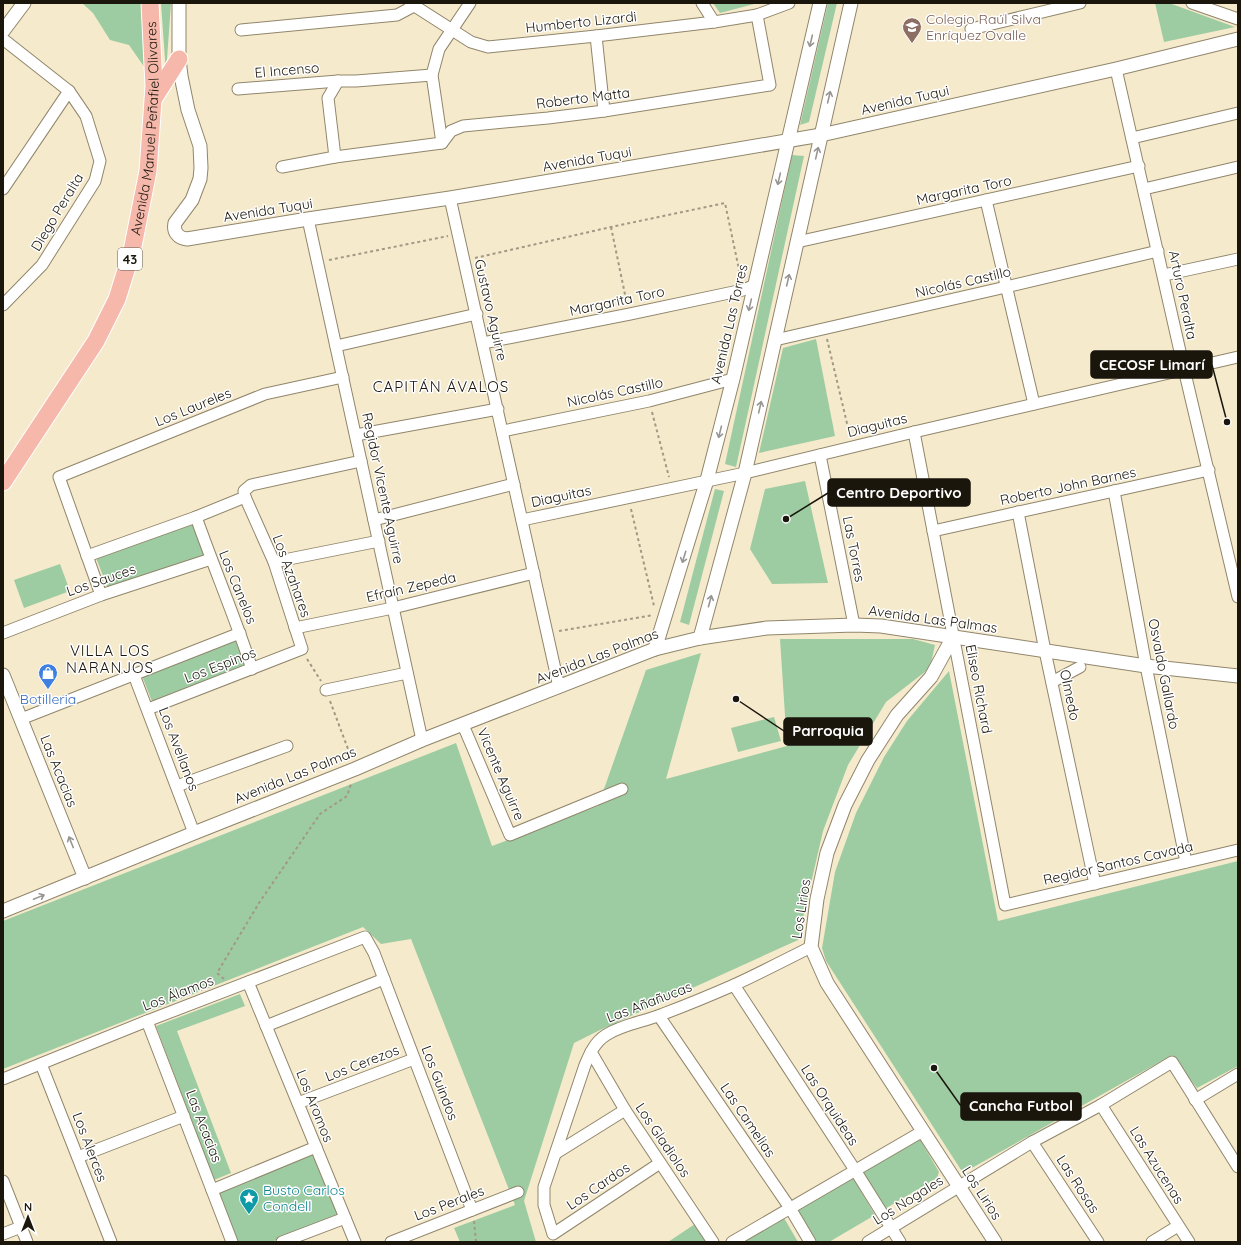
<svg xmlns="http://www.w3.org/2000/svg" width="1241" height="1245" font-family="Quicksand,sans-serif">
<rect width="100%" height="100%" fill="#f6eacd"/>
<g fill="#9dcca2">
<path d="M82,3H142L145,68L129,45L110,40L93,13Z"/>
<path d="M161,3H171L166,73Z"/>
<path d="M713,3H758L720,13Z"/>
<path d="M828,3H837L809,122L800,125Z"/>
<path d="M1155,3H1169L1235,27L1164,42Z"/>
<path d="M792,155L804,156L736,467L725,464Z"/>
<path d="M816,339L835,436L759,453L783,348Z"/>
<path d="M805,481L828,583L772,584L750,549L765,489Z"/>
<path d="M715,489L724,491L689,625L680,622Z"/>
<path d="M195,523L208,557L109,591L96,558Z"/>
<path d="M60,564L70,591L24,608L14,580Z"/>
<path d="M237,638L247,667L153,704L142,676Z"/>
<path d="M780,639H913L935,645L930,668L886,702L848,765L823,831L798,940L600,1030L574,1043L524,1201L536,1242H460L454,1228L515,1205L411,939L381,944L363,927L3,1069V921L456,743L492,846L598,806L646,670L701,653L666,779L787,746Z"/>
<path d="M949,671L998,921L1238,861V1066L1197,1088L1172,1055L963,1173L826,961L822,948L835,872L856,813L884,757L907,721Z"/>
<path d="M774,717L781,741L738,752L731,728Z"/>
<path d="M240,994L245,1006L177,1031L231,1173L214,1180L156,1026Z"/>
<path d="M918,1136L939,1172L937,1178L883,1210L860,1171Z"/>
<path d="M314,1151L340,1215L271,1242H234L215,1192Z"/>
<path d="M852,1176L875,1215L829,1242H817L797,1209Z"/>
<path d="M784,1218L798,1242H742Z"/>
<path d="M695,1224L707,1242H668Z"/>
</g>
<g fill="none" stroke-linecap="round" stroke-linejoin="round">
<defs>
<g id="minor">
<path d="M410,3L471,42L488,47L596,36L714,22L757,15L789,3"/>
<path d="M702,3L714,22"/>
<path d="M1192,3L1238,19"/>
<path d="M971,29L1080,3"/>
<path d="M241,30L397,15L414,6"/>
<path d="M596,36L604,111"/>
<path d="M3,39L69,91L86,116L100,161L95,181L42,265L3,305"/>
<path d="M1116,69L1184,369L1238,597"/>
<path d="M238,89L338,81H356L432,75"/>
<path d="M1132,138L1238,113"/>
<path d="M442,143L432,75L439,49L470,3"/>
<path d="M335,157L328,98L338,81"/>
<path d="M282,167L335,157L442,143L451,131L463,126L548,118L604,111L770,85L757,15"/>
<path d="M3,189L69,91"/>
<path d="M1144,189L1238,167"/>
<path d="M450,198L559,687"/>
<path d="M986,200L1034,404"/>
<path d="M308,219L422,740"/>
<path d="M797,242L1139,166"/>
<path d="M1164,275L1238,259"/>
<path d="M775,340L1006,287L1158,251"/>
<path d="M483,343L630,314L743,290L755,285"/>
<path d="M336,346L477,314"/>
<path d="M503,431L649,401L733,379"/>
<path d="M914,432L1005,905L1238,850"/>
<path d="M356,435L498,409"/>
<path d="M820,455L854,625"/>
<path d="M1114,491L1146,666L1186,862"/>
<path d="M1018,512L1045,651L1095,884"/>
<path d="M196,517C214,568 235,617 252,669"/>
<path d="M374,520L514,484"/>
<path d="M522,520L745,473L914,432L1238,357"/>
<path d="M933,531L1209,470"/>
<path d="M87,556L196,517L245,497"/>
<path d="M274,562L379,541"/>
<path d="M101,595L59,477L265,394L343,377"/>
<path d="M295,628L393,608L534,573"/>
<path d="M3,633L101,595L211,559"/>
<path d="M134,675L194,833"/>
<path d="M1052,682L1080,667"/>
<path d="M326,690L407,673"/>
<path d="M148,709L302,649L274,562L245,497L244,491L251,485L361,461"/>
<path d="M21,719L240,633"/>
<path d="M463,725L510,835L622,789"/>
<path d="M177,786L287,746"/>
<path d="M248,982L355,1242"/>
<path d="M734,985L855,1170L900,1242"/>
<path d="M659,1016L790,1208L810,1242"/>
<path d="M147,1021L232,1242"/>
<path d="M266,1026L384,979"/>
<path d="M591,1052L625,1110L713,1242"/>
<path d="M41,1064L111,1242"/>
<path d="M3,1079L147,1021L365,937L374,953L472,1210"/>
<path d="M1195,1100L1238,1074"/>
<path d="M298,1103L414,1059"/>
<path d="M1101,1105L1189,1242"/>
<path d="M1032,1142L1098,1242"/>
<path d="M556,1153L625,1110"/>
<path d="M78,1157L184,1116"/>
<path d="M660,1163L553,1234L544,1205V1187L585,1065C590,1053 595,1042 606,1035C623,1024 644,1022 663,1014C687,1005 711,995 734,985C760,973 785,960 811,947"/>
<path d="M3,1181L27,1242"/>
<path d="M212,1190L316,1147"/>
<path d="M3,1234L21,1227"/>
<path d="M282,1242L345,1218"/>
<path d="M391,1242L518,1192"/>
<path d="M732,1242L923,1131"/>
<path d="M868,1242L1032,1142L1101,1105L1172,1062L1238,1167"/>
<path d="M1152,1242L1178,1226"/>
</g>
<g id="tertiary">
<path d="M179,3V59L181,76L188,110L200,146L201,168L200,179L192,200L175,223C173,232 178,238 187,239L308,219L450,198L821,135L1116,69L1238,39"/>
<path d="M3,31L24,3"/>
<path d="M953,637L931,677L897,715L868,760L845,805L827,853L817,899L811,947L827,983L995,1242"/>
<path d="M700,638L745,473L851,3"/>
<path d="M655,649L707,480L733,379L820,3"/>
<path d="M3,675L85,878"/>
<path d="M3,911L194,833L355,769L422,740L655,649L700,638L767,628L854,625L881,626L1146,666L1238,676"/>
</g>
<g id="primary">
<path d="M154,98L179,59"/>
<path id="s1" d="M3,482L96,341L117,299L132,251L148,171L154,86L150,3"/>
</g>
</defs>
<use href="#minor" stroke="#91866b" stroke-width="13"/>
<use href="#tertiary" stroke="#91866b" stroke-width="15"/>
<use href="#primary" stroke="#fff" stroke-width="19"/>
<g stroke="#a29984" stroke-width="2" stroke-dasharray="3 3" stroke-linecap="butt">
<path d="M611,227L627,304"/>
<path d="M475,258L611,227L725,203L741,279"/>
<path d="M329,260L448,236"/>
<path d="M827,339L850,436"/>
<path d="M652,412L669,477"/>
<path d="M631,509L654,606"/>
<path d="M559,631L653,615"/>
<path d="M307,659L321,681"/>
<path d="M330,701L351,757"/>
<path d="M224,979L217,973L259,903L320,814L347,796L351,784"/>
<path d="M474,1221L476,1242"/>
</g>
<use href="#minor" stroke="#fff" stroke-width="11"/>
<use href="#tertiary" stroke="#fff" stroke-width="13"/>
<use href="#primary" stroke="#f7b8ac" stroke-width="17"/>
</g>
<defs><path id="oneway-shaft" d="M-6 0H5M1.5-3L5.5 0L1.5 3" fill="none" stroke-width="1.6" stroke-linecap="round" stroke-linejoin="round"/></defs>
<g stroke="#989692">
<use href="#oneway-shaft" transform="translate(811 41) rotate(103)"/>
<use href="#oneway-shaft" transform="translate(829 97) rotate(-77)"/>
<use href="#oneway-shaft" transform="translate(817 153) rotate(-77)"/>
<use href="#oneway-shaft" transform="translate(779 179) rotate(103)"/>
<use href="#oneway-shaft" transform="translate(788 280) rotate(-77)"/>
<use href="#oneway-shaft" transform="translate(750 305) rotate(103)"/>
<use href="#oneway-shaft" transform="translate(760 407) rotate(-77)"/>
<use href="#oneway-shaft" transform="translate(720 432) rotate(104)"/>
<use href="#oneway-shaft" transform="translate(684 557) rotate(107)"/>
<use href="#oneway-shaft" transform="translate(710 601) rotate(-75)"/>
<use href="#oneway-shaft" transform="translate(71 842) rotate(-112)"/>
<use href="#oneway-shaft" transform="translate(39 897) rotate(-22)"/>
</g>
<defs>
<symbol id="school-pin" viewBox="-11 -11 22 30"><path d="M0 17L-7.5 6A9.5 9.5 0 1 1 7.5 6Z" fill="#8d6e63" stroke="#fff"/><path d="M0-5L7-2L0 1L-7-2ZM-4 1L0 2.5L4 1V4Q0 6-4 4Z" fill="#fff"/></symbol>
<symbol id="shop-pin" viewBox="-11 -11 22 30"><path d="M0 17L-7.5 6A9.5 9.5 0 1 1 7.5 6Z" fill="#3f7fe0" stroke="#fff"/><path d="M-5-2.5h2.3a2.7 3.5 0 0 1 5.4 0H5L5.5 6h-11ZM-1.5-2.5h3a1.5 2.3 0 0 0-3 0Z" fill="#fff"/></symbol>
<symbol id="sight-pin" viewBox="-11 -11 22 30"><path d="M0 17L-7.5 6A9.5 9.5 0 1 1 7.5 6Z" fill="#0f9aa8" stroke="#fff"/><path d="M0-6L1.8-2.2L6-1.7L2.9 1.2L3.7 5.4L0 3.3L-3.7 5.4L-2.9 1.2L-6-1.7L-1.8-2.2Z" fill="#fff"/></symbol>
</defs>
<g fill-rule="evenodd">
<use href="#school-pin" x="901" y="16" width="22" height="30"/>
<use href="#shop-pin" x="37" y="662" width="22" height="30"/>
<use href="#sight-pin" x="238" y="1187" width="22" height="30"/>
</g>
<g text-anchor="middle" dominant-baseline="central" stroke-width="3" stroke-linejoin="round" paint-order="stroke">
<rect fill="#fff" stroke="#5f5c55" stroke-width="1" x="118" y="248" width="24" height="22" rx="3"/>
<g font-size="13" font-weight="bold" fill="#1a160c">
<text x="130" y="259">43</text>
</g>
<g font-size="14" fill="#785e54" stroke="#fff" text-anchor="start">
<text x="926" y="19">Colegio Raúl Silva<tspan x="926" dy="16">Enríquez Ovalle</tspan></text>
</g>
<g font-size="14" fill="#1a160c" stroke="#fff">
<text transform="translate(581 22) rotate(-6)">Humberto Lizardi</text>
<text transform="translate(287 70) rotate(-5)">El Incenso</text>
<text transform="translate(583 98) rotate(-7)">Roberto Matta</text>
<text transform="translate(905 100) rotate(-13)">Avenida Tuqui</text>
<text stroke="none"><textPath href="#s1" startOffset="390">Avenida Manuel Peñafiel Olivares</textPath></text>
<text transform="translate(587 159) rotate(-10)">Avenida Tuqui</text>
<text transform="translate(964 190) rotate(-12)">Margarita Toro</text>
<text transform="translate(268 210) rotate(-9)">Avenida Tuqui</text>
<text transform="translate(57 212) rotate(-59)">Diego Peralta</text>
<text transform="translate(963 282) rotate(-13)">Nicolás Castillo</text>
<text transform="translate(1183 295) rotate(78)">Arturo Peralta</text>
<text transform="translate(617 301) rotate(-12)">Margarita Toro</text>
<text transform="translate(491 310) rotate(77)">Gustavo Aguirre</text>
<text transform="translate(729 324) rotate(-77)">Avenida Las Torres</text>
<text transform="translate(615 392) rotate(-12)">Nicolás Castillo</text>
<text transform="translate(193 407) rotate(-22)">Los Laureles</text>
<text transform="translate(877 425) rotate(-14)">Diaguitas</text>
<text transform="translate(1068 486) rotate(-12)">Roberto John Barnes</text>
<text transform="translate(383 488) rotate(78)">Regidor Vicente Aguirre</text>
<text transform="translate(561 496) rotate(-12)">Diaguitas</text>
<text transform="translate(854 549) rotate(79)">Las Torres</text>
<text transform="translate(292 576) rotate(70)">Los Azahares</text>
<text transform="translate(101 580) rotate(-19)">Los Sauces</text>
<text transform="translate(238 587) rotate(68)">Los Canelos</text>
<text transform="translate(411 587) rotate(-13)">Efraín Zepeda</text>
<text transform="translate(933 619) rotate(8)">Avenida Las Palmas</text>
<text transform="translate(597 656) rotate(-21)">Avenida Las Palmas</text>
<text transform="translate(220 665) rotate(-21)">Los Espinos</text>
<text transform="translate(1164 674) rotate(79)">Osvaldo Gallardo</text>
<text transform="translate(979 689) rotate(79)">Eliseo Richard</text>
<text transform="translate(1070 695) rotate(78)">Olmedo</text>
<text transform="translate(179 749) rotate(69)">Los Avellanos</text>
<text transform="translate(59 771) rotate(68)">Las Acacias</text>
<text transform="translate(501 774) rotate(67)">Vicente Aguirre</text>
<text transform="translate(295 775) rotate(-22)">Avenida Las Palmas</text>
<text transform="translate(1118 863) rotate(-13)">Regidor Santos Cavada</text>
<text transform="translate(801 909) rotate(-81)">Los Lirios</text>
<text transform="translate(178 993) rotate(-21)">Los Álamos</text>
<text transform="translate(649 1002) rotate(-21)">Las Añañucas</text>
<text transform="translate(362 1063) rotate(-21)">Los Cerezos</text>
<text transform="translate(440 1083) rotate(69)">Los Guindos</text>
<text transform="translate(830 1105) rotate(57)">Las Orquideas</text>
<text transform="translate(315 1106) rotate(68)">Los Aromos</text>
<text transform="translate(748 1120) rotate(56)">Las Camelias</text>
<text transform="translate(204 1126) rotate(69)">Las Acacias</text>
<text transform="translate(663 1140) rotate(56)">Los Gladiolos</text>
<text transform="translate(90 1147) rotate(69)">Los Alerces</text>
<text transform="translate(1157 1165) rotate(58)">Las Azucenas</text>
<text transform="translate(1078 1184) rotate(57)">Las Rosas</text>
<text transform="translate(598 1186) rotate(-34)">Los Cardos</text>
<text transform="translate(982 1193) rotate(57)">Los Lirios</text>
<text transform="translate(908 1200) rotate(-32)">Los Nogales</text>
<text transform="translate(449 1203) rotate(-21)">Los Perales</text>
</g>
<g font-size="14" fill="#366cbe" stroke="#fff">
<text x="48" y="699">Botilleria</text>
</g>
<g font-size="14" fill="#0d838f" stroke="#fff" text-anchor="start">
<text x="263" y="1190">Busto Carlos<tspan x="263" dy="16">Condell</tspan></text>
</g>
<g font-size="15" letter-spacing="1" fill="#1a160c" stroke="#fff">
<text x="441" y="386">CAPITÁN ÁVALOS</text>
<text x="110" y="650">VILLA LOS<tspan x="110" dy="17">NARANJOS</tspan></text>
</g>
</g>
<path fill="none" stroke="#1a160c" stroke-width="1.5" d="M1227 422L1212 365M786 519L828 493M736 699L784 731M934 1068L961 1106"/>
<g fill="#1a160c" stroke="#fff" stroke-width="1.5">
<circle cx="1227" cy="422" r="4"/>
<circle cx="786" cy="519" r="4"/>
<circle cx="736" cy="699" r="4"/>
<circle cx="934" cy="1068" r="4"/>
</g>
<g fill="#1a160c" stroke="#1a160c" stroke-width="1.5">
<rect x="1091" y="351" width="121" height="27" rx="4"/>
<rect x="828" y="479" width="142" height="27" rx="4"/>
<rect x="784" y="718" width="88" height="27" rx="4"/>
<rect x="961" y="1093" width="120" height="27" rx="4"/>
</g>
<g font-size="15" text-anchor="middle" font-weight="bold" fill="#fff">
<text x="1152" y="370">CECOSF Limarí</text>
<text x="899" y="498">Centro Deportivo</text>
<text x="828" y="736">Parroquia</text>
<text x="1021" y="1111">Cancha Futbol</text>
</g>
<rect width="1241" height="1245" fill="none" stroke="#1a160c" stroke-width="8"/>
<g transform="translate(28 1217)" stroke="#ffffff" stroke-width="3" paint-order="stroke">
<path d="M0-3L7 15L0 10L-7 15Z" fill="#1a160c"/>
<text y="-6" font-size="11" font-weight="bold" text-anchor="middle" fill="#1a160c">N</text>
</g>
</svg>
